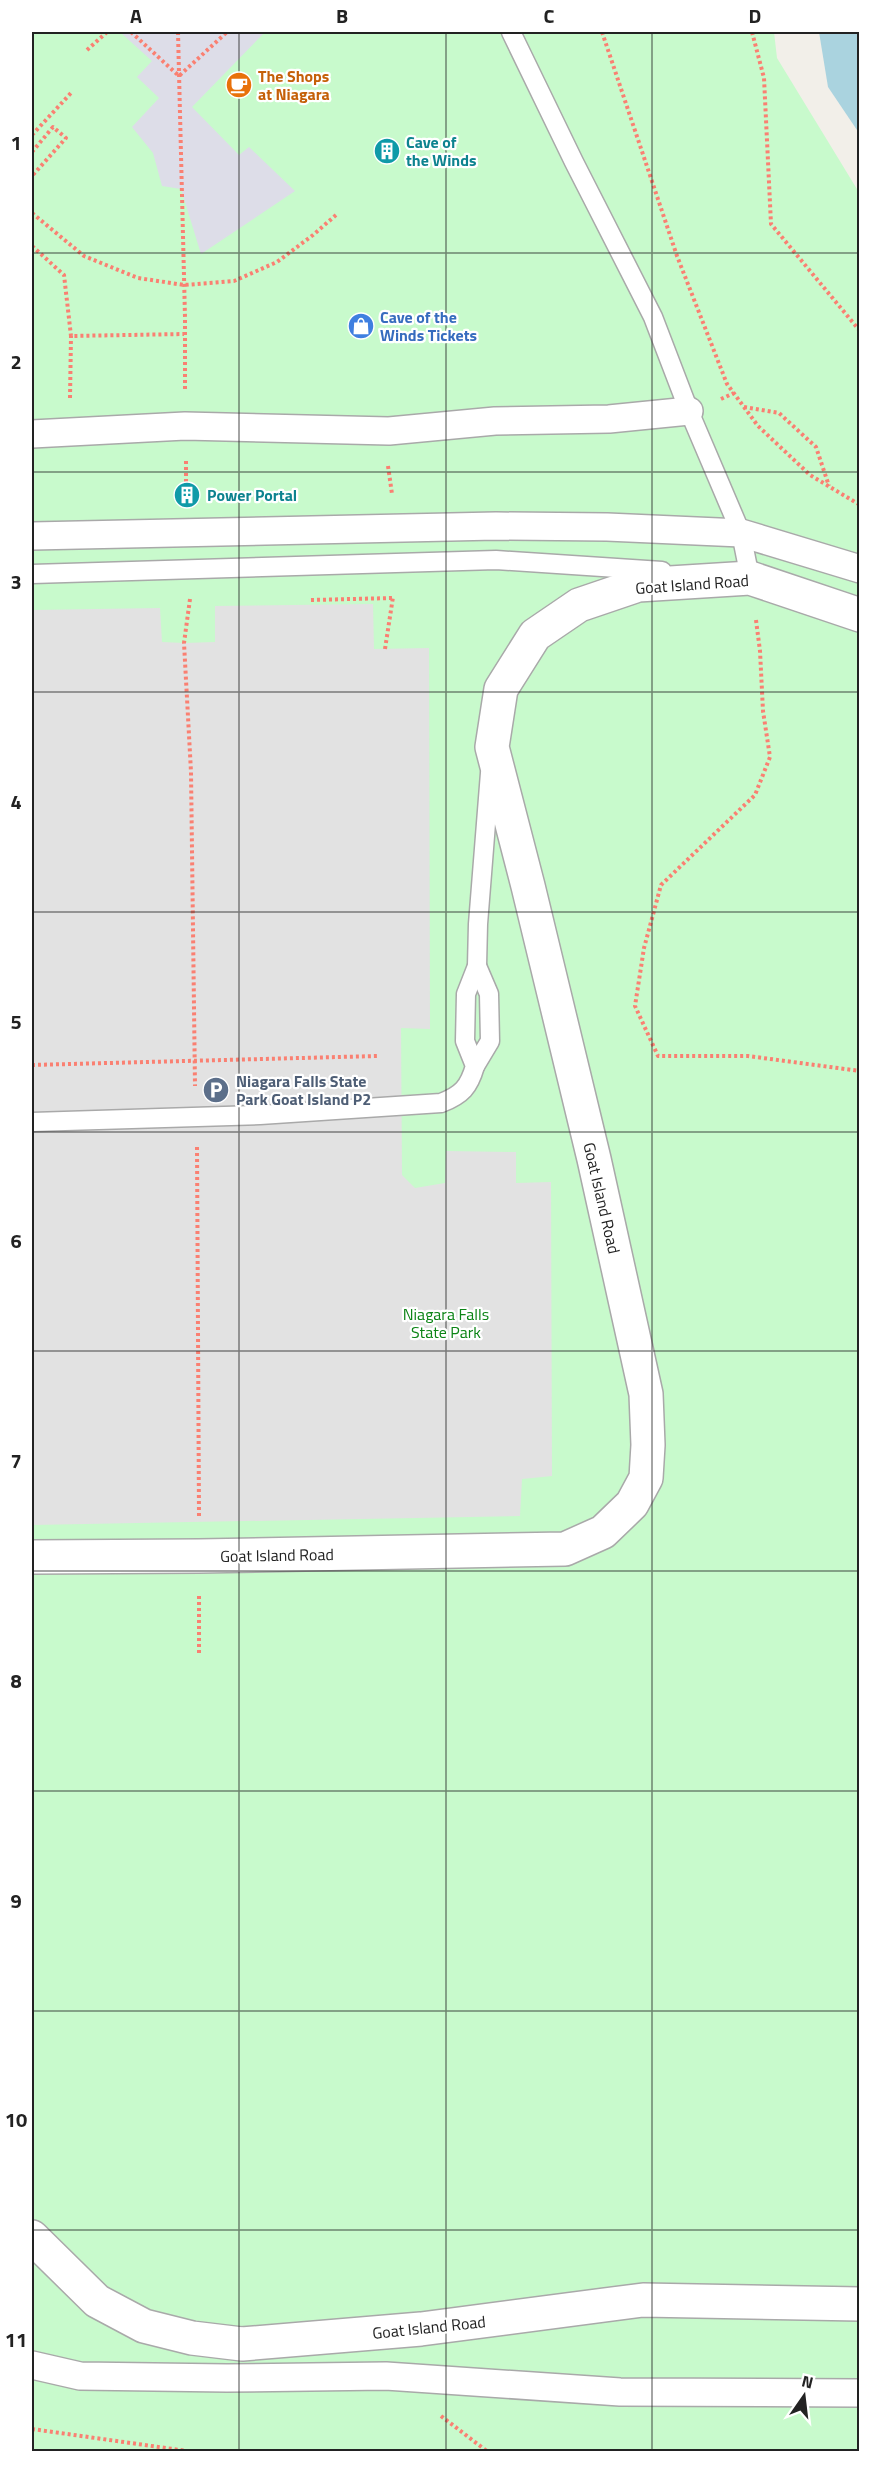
<svg xmlns="http://www.w3.org/2000/svg" width="891" height="2483" font-family="'Titillium Web',sans-serif">
<rect width="100%" height="100%" fill="#f2efe9"/>
<path fill="#c8facc" d="M32,32H774L777,58L860,194L859,2451L32,2452Z"/>
<path fill="#e2e2e2" d="M373,604L374,649L429,648L430,1029L401,1028L402,1175L415,1188L445,1183L446,1151L516,1152V1183L551,1182L552,1476L522,1479L520,1516L32,1525V610L160,608L162,642L184,643L215,642V606Z"/>
<path fill="#dddde8" d="M120,32H265L192,107L239,155L249,147L295,191L201,254L181,189L162,186L153,153L132,127L159,98L137,77L152,61Z"/>
<path fill="#aad3df" d="M819,32H859V133L828,87Z"/>
<g fill="none" stroke-linecap="round" stroke-linejoin="round">
<defs>
<g id="service">
<path d="M511,32L574,162L653,317L689,411L741,533L750,578L743,577"/>
<path d="M32,574L496,560L662,571"/>
<path d="M475,1066L490,1041L489,994L477,966"/>
<path d="M32,1122L260,1115L441,1103C462,1095 469,1087 475,1066L465,1041L466,994L477,966L478,924L490,773"/>
</g>
<g id="pedestrian">
<path d="M32,434L185,426L389,431L495,421L609,419L689,411"/>
<path d="M32,536L496,526L607,527L741,533L860,569"/>
<path d="M32,2365L80,2376L227,2378L386,2376L620,2392L860,2393"/>
</g>
<g id="tertiary">
<path d="M32,1557L199,1556L565,1549L603,1532L632,1504L646,1478L648,1445L646,1394L594,1159L528,886L492,747L501,689L535,635L579,605L638,585L750,578L860,615"/>
<path d="M32,2237L97,2301L144,2326L192,2338L242,2344L421,2329L643,2300L860,2304"/>
</g>
</defs>
<use href="#service" stroke="#a9a9a9" stroke-width="21"/>
<use href="#pedestrian" stroke="#a9a9a9" stroke-width="30"/>
<use href="#tertiary" stroke="#a9a9a9" stroke-width="36"/>
<g stroke="#fa8072" stroke-width="4" stroke-dasharray="3 3" stroke-linecap="butt">
<path d="M131,32L179,76L227,32"/>
<path d="M178,32L185,317V391"/>
<path d="M602,32L677,256L727,384L758,426L810,475L860,505"/>
<path d="M752,32L764,78L771,224L860,331"/>
<path d="M87,50L107,32"/>
<path d="M32,135L71,93"/>
<path d="M32,152L53,127L66,138L32,176"/>
<path d="M32,213L84,256L138,278L184,285L234,281L277,262L313,235L336,215"/>
<path d="M32,246L64,275L71,336L184,334"/>
<path d="M70,398L71,336"/>
<path d="M721,399L734,393"/>
<path d="M744,407L779,413L816,447L829,486"/>
<path d="M186,461V484"/>
<path d="M388,466L392,494"/>
<path d="M190,599L184,643L191,772L195,1086"/>
<path d="M311,600L393,598"/>
<path d="M756,620L760,651L763,711L770,757L755,795L661,885L644,948L635,1006L658,1056H748L860,1071"/>
<path d="M385,649L393,597"/>
<path d="M32,1065L377,1056"/>
<path d="M197,1147L199,1517"/>
<path d="M199,1653V1594"/>
<path d="M441,2416L488,2452"/>
<path d="M32,2429L194,2452"/>
</g>
<use href="#service" stroke="#fff" stroke-width="18"/>
<use href="#pedestrian" stroke="#fff" stroke-width="27"/>
<use href="#tertiary" stroke="#fff" stroke-width="33"/>
</g>
<path fill="none" stroke="#222" stroke-width="1.5" stroke-opacity="0.55" d="M239,32V2452M446,32V2452M652,32V2452M32,253H860M32,472H860M32,692H860M32,912H860M32,1132H860M32,1351H860M32,1571H860M32,1791H860M32,2011H860M32,2230H860"/>
<defs>
<symbol id="cafe-disc" viewBox="-11 -11 22 22"><circle r="9.5" fill="#e8710a" stroke="#fff"/><path d="M-5.5-4.5H6V0H3Q3 3.5 0 3.5H-2.5Q-5.5 3.5-5.5 0ZM3-3.2v2h1.7v-2ZM-6 4.5H4V6H-6Z" fill="#fff"/></symbol>
<symbol id="building-disc" viewBox="-11 -11 22 22"><circle r="9.5" fill="#0f9aa8" stroke="#fff"/><path d="M-4-6H4V6H1V3H-1V6H-4ZM-2.5-4.3h1.7v1.8h-1.7ZM.8-4.3h1.7v1.8H.8ZM-2.5-1h1.7V.8h-1.7ZM.8-1h1.7V.8H.8Z" fill="#fff"/></symbol>
<symbol id="shop-disc" viewBox="-11 -11 22 22"><circle r="9.5" fill="#3f7fe0" stroke="#fff"/><path d="M-5-2.5h2.3a2.7 3.5 0 0 1 5.4 0H5L5.5 6h-11ZM-1.5-2.5h3a1.5 2.3 0 0 0-3 0Z" fill="#fff"/></symbol>
<symbol id="parking-disc" viewBox="-11 -11 22 22"><circle r="9.5" fill="#5c6f8a" stroke="#fff"/><path d="M-3.5-5.5H1a3.5 3.5 0 0 1 0 7H-1V5.5H-3.5ZM-1-3.4V-.6H.8a1.4 1.4 0 0 0 0-2.8Z" fill="#fff"/></symbol>
</defs>
<g fill-rule="evenodd">
<use href="#cafe-disc" x="224" y="70" width="30" height="30"/>
<use href="#building-disc" x="372" y="136" width="30" height="30"/>
<use href="#shop-disc" x="346" y="311" width="30" height="30"/>
<use href="#building-disc" x="172" y="480" width="30" height="30"/>
<use href="#parking-disc" x="201" y="1075" width="30" height="30"/>
</g>
<g text-anchor="middle" dominant-baseline="central" stroke-width="4.5" stroke-linejoin="round" paint-order="stroke">
<g font-size="16" font-weight="bold" fill="#c56008" stroke="#fff" text-anchor="start">
<text x="258" y="76">The Shops<tspan x="258" dy="18">at Niagara</tspan></text>
</g>
<g font-size="16" font-weight="bold" fill="#0d838f" stroke="#fff" text-anchor="start">
<text x="406" y="142">Cave of<tspan x="406" dy="18">the Winds</tspan></text>
<text x="207" y="495">Power Portal</text>
</g>
<g font-size="16" font-weight="bold" fill="#366cbe" stroke="#fff" text-anchor="start">
<text x="380" y="317">Cave of the<tspan x="380" dy="18">Winds Tickets</tspan></text>
</g>
<g font-size="16" fill="#222" stroke="#fff">
<text transform="translate(692 584) rotate(-4)">Goat Island Road</text>
<text transform="translate(602 1198) rotate(77)">Goat Island Road</text>
<text transform="translate(277 1555) rotate(-1)">Goat Island Road</text>
<text transform="translate(429 2327) rotate(-6)">Goat Island Road</text>
</g>
<g font-size="16" font-weight="bold" fill="#4e5e75" stroke="#fff" text-anchor="start">
<text x="236" y="1081">Niagara Falls State<tspan x="236" dy="18">Park Goat Island P2</tspan></text>
</g>
<g font-size="16" fill="#0c8416" stroke="#fff">
<text x="446" y="1314">Niagara Falls<tspan x="446" dy="18">State Park</tspan></text>
</g>
</g>
<rect width="891" height="2483" fill="none" stroke="#ffffff" stroke-width="66"/>
<g transform="translate(804 2396) rotate(14)" stroke="#ffffff" stroke-width="4.5" paint-order="stroke">
<path d="M0-4.5L10 22L0 15L-10 22Z" fill="#222222"/>
<text y="-9" font-size="16" font-weight="bold" text-anchor="middle" fill="#222222">N</text>
</g>
<rect x="33" y="33" width="825" height="2417" fill="none" stroke="#222" stroke-width="2"/>
<g font-size="20" text-anchor="middle" font-weight="bold" fill="#222">
<text x="136" y="23">A</text>
<text x="342" y="23">B</text>
<text x="549" y="23">C</text>
<text x="755" y="23">D</text>
<text x="16" y="150">1</text>
<text x="16" y="369">2</text>
<text x="16" y="589">3</text>
<text x="16" y="809">4</text>
<text x="16" y="1029">5</text>
<text x="16" y="1248">6</text>
<text x="16" y="1468">7</text>
<text x="16" y="1688">8</text>
<text x="16" y="1908">9</text>
<text x="16" y="2127">10</text>
<text x="16" y="2347">11</text>
</g>
</svg>
